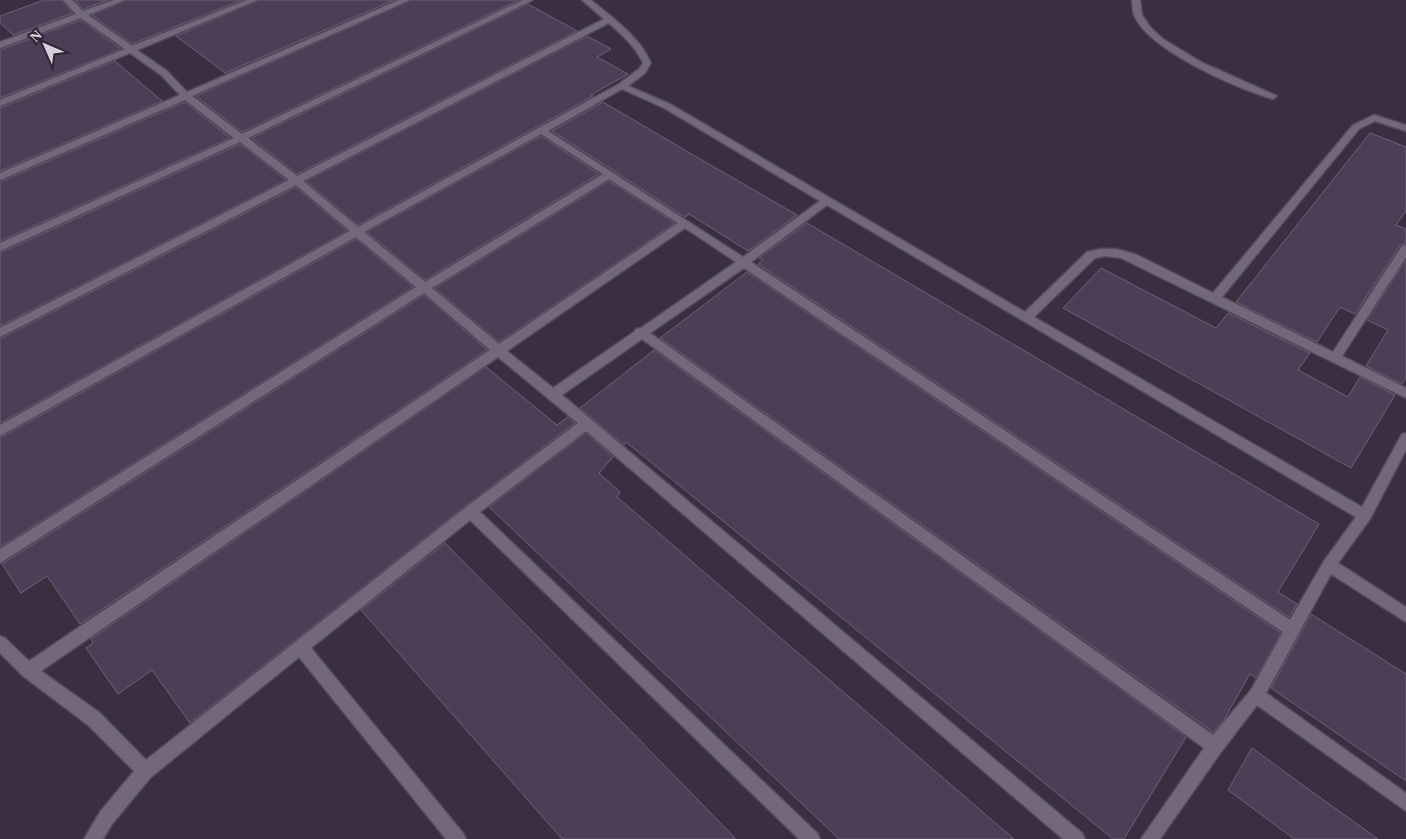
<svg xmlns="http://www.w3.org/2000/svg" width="1406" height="839" font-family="'Times New Roman',serif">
<rect width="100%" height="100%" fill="#392f40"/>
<g fill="#4d3d57" stroke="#6d6275">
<path d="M44,0H61L73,13L13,35L0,23V16Z"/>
<path d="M75,0H108L83,9Z"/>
<path d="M127,0H242L132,44L92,15Z"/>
<path d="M260,0H394L225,73L176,36Z"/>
<path d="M412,0H519L242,132L196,96Z"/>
<path d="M528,4L577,31L297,174L252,138Z"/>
<path d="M81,20L121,49L0,98V50Z"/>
<path d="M587,36L611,49L597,57L628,74L591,95L593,96L358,225L306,181Z"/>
<path d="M115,61L162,101L0,171V108Z"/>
<path d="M185,102L230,138L0,241V182Z"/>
<path d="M603,102L683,149L797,215L748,251L689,214L685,217L552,131Z"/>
<path d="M1370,133L1406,147V211L1396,225L1406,229V243L1400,245L1355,314L1340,307L1317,342L1236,302Z"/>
<path d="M541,136L599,174L425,280L367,232Z"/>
<path d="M240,144L286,180L0,326V253Z"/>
<path d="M609,181L675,223L499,342L435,288Z"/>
<path d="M296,187L347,231L0,423V339Z"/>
<path d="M807,223L1319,524L1278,592L1297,604L1289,617L758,264L763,260L759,258Z"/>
<path d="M356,239L413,287L0,547V438Z"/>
<path d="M1406,260V378L1402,384L1366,366L1388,330L1367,320Z"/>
<path d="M1101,268L1216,328L1228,313L1310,353L1298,370L1348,397L1360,377L1395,395L1351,468L1063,308Z"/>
<path d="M747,272L1281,633L1256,678L1250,674L1223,721L1213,732L660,338Z"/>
<path d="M424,295L487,350L80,624L47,576L21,593L2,564Z"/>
<path d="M654,350L1186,737L1124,839H1113L626,442L624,445L580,408Z"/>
<path d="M486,367L557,425L568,417L575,423L464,507L190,723L152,670L118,694L86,648L93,643L91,639Z"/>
<path d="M586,433L613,457L599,473L620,492L617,497L1014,839H839L489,507Z"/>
<path d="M445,543L621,721L736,839H562L361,610Z"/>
<path d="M1311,614L1406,674V781L1271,688Z"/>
<path d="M1252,748L1304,786L1378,839H1294L1228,790Z"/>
</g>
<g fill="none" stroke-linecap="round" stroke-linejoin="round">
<defs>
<g id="minor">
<path d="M63,0H72L83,11L114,0H125L88,15L132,46L247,0H258L137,50L167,71L187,92L399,0H410L192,96L242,134L523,0H533L248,138L297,176L604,19L582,0H591C613,18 639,36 651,63L645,73L628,86L670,104L1025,312L1087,252L1101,249H1116L1135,254L1213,293L1353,125L1374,115L1406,125V131L1375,121L1359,129L1222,297L1333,352L1402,246L1406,245V257L1342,356L1406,388V398L1121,258L1106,256L1095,258L1034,317L1362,507L1402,434L1406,433V450L1370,519L1338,563L1406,607V622L1331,574L1266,693L1406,793V811L1257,705L1221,752L1160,839H1141L1204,748L642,339L562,395L1082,833L1085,839H1063L586,431L480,512L817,833L820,839H799L470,520L311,648L463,833L466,839H446L299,657L151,777L112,824L103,839H84L100,812L134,771L88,725L23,676L0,653V636L5,638L29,661L490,350L424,293L0,563V549L416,287L356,237L0,436V425L350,231L296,185L0,337V328L289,180L240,142L0,251V243L234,138L185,100L0,180V173L180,95L161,75L130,53L0,106V100L125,49L81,18L0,48V42L76,14ZM609,23C622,35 635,46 643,63L639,69L619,84L358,227L303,181ZM622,89L664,108L820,201L743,257L548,131ZM541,134L603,174L425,282L364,232ZM609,179L678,223L499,344L432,288ZM827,205L1356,517L1324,561L1290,620L751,262ZM685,228L736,262L641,328L636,329L634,332L553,388L507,351ZM744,268L1283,632L1251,690L1213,735L650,333ZM498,357L578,423L465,508L146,760L100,713L41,671Z"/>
<path d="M1132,0H1140L1142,15L1150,27L1163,39L1201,62L1277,96L1273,99C1238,89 1148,50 1134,15C1132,11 1133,5 1132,0Z"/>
</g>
</defs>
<use href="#minor" stroke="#534b59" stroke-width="3"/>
<use href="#minor" fill="#73687b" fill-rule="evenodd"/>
</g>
<g transform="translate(45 45) rotate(315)" stroke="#2f2535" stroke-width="4" paint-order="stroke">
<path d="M0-4L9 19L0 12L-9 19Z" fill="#d6d0db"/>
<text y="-8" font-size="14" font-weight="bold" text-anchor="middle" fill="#d6d0db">N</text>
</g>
</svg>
